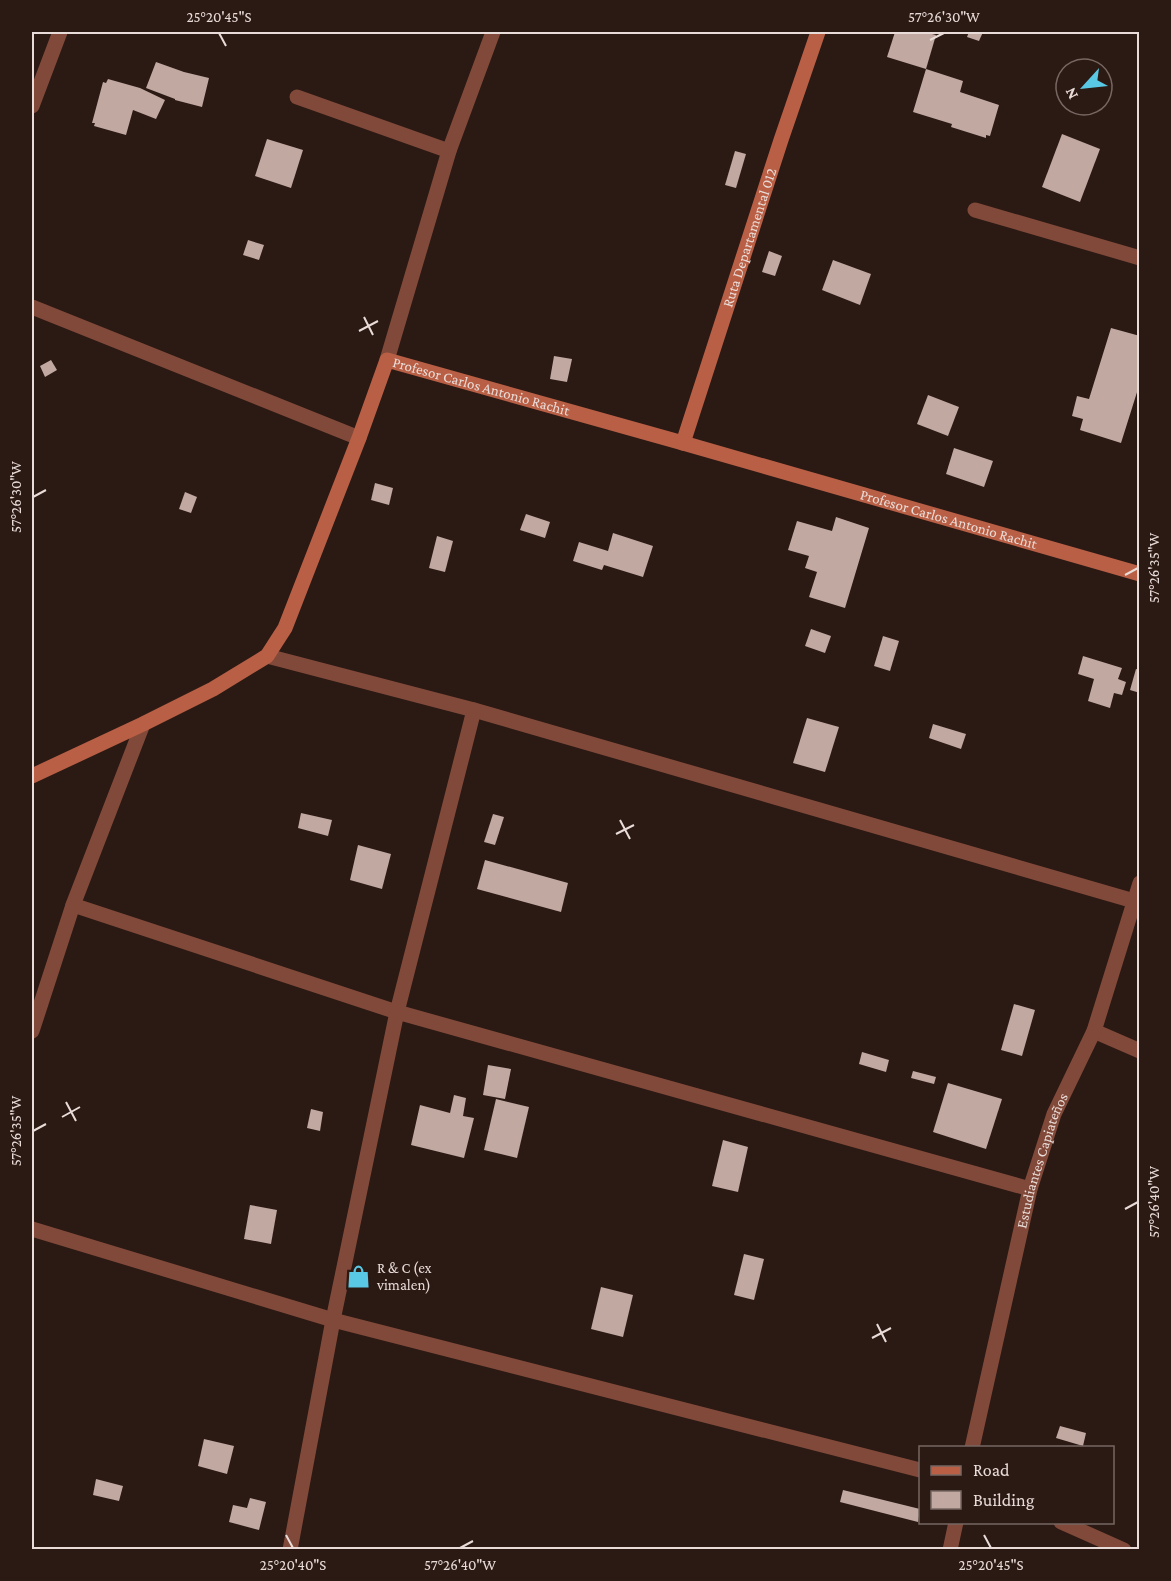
<svg xmlns="http://www.w3.org/2000/svg" width="1171" height="1581" font-family="'Crimson Pro',serif">
<rect width="100%" height="100%" fill="#2b1914"/>
<g fill="#c1a8a1">
<path d="M895,32H924L936,35L926,69L887,57Z"/>
<path d="M969,32H983L979,41L967,37Z"/>
<path d="M156,62L184,72L209,78L202,107L175,100V99L146,88Z"/>
<path d="M926,69L963,81L960,92L999,105L990,136L986,135V138L951,127L952,124L913,112Z"/>
<path d="M108,79L140,88L165,100L156,119L133,110L126,135L94,126L95,123H92L103,82L106,83Z"/>
<path d="M1062,134L1100,149L1080,202L1042,187Z"/>
<path d="M267,139L303,150L291,188L255,176Z"/>
<path d="M735,151L746,154L736,188L725,185Z"/>
<path d="M248,240L264,245L259,260L243,255Z"/>
<path d="M769,251L782,256L775,276L762,272Z"/>
<path d="M833,260L871,274L860,305L822,290Z"/>
<path d="M1111,328L1140,336V390L1138,389L1121,443L1080,430L1083,419L1072,416L1077,396L1089,399Z"/>
<path d="M554,356L572,359L567,382L550,379Z"/>
<path d="M51,360L57,370L45,377L40,366Z"/>
<path d="M928,395L959,407L948,436L917,424Z"/>
<path d="M954,448L993,461L984,487L946,474Z"/>
<path d="M375,483L393,488L389,505L371,500Z"/>
<path d="M185,492L197,497L191,513L179,509Z"/>
<path d="M526,514L550,522L545,538L520,530Z"/>
<path d="M836,517L869,528L845,608L809,597L817,572L805,568L809,556L788,550L797,521L832,531Z"/>
<path d="M613,533L653,546L643,577L604,565L602,570L573,561L579,542L608,551Z"/>
<path d="M437,536L453,541L445,572L429,568Z"/>
<path d="M811,629L831,636L825,653L805,646Z"/>
<path d="M883,636L899,641L890,671L874,666Z"/>
<path d="M1083,656L1122,668L1118,679L1126,682L1122,695L1114,693L1110,708L1088,701L1094,679L1078,674Z"/>
<path d="M1136,669L1140,670V693L1130,690Z"/>
<path d="M807,718L839,727L825,772L793,763Z"/>
<path d="M933,724L966,734L961,749L929,738Z"/>
<path d="M301,813L332,820L328,836L298,828Z"/>
<path d="M493,814L504,817L495,845L484,842Z"/>
<path d="M358,845L391,854L382,889L350,880Z"/>
<path d="M485,860L568,883L561,912L477,889Z"/>
<path d="M1014,1004L1035,1010L1022,1056L1001,1050Z"/>
<path d="M862,1052L889,1060L886,1072L859,1064Z"/>
<path d="M488,1065L511,1069L505,1099L483,1095Z"/>
<path d="M913,1071L936,1077L934,1084L911,1078Z"/>
<path d="M948,1083L1002,1099L986,1149L933,1132Z"/>
<path d="M454,1095L466,1098L463,1116L474,1118L464,1158L411,1145L420,1105L450,1113Z"/>
<path d="M496,1099L529,1107L517,1158L484,1150Z"/>
<path d="M311,1109L323,1112L320,1131L307,1128Z"/>
<path d="M723,1140L748,1147L738,1192L712,1186Z"/>
<path d="M250,1205L277,1210L271,1244L244,1239Z"/>
<path d="M744,1254L764,1259L754,1300L734,1295Z"/>
<path d="M601,1287L633,1295L623,1337L591,1329Z"/>
<path d="M1060,1426L1086,1433L1083,1446L1056,1438Z"/>
<path d="M204,1439L234,1446L227,1474L198,1466Z"/>
<path d="M96,1479L123,1486L119,1501L93,1495Z"/>
<path d="M843,1490L920,1509L918,1522L840,1502Z"/>
<path d="M250,1498L266,1502L259,1530L229,1522L233,1505L247,1508Z"/>
</g>
<g fill="none" stroke-linecap="round" stroke-linejoin="round">
<path stroke="#814939" stroke-width="15" d="M297,97L449,151"/>
<g stroke="#814939" stroke-width="15">
<path d="M32,106L60,32"/>
<path d="M975,210L1140,258"/>
<path d="M32,307L359,438"/>
<path d="M387,360L449,151L493,32"/>
<path d="M267,656L474,710L1134,901"/>
<path d="M73,905L397,1012L1030,1189"/>
<path d="M32,1031L73,905L143,724"/>
<path d="M1094,1031L1140,1051"/>
<path d="M32,1229L333,1320L920,1470"/>
<path id="s1" d="M972,1448L1030,1189L1054,1114L1094,1031L1140,883"/>
<path d="M1061,1522L1124,1550"/>
<path d="M290,1550L333,1320L397,1012L474,710"/>
<path d="M950,1550L956,1522"/>
</g>
<g stroke="#b85f45" stroke-width="15">
<path id="s2" d="M683,443L781,140L818,32"/>
<path id="s3" d="M32,776L143,724L213,689L267,656L285,628L359,438L387,360L683,443L1140,574"/>
</g>
</g>
<path fill="none" stroke="#e9dcd8" stroke-width="2" d="M219,33L226,46M930,40L944,33M364,317L373,335M359,331L378,321M33,497L46,490M1125,575L1138,568M620,820L630,839M616,834L634,825M66,1102L76,1121M62,1117L80,1107M33,1131L46,1124M1125,1209L1138,1202M877,1324L886,1342M872,1338L891,1328M286,1535L293,1548M984,1535L991,1548M460,1548L473,1541"/>
<defs>
<symbol id="shop-bare" viewBox="-9 -9 18 18"><path d="M-5-2.5h2.3a2.7 3.5 0 0 1 5.4 0H5L5.5 6h-11ZM-1.5-2.5h3a1.5 2.3 0 0 0-3 0Z" fill="#59c8e4" stroke="#2b1914" stroke-width="2.5" paint-order="stroke"/></symbol>
</defs>
<g fill-rule="evenodd">
<use href="#shop-bare" x="342" y="1260" width="33" height="33"/>
</g>
<g text-anchor="middle" dominant-baseline="central" stroke-width="6" stroke-linejoin="round" paint-order="stroke">
<g font-size="15" fill="#e9dcd8" stroke="#2b1914">
<text stroke="none"><textPath href="#s2" startOffset="216">Ruta Departamental 012</textPath></text>
<text stroke="none"><textPath href="#s3" startOffset="682">Profesor Carlos Antonio Rachit</textPath></text>
<text stroke="none"><textPath href="#s3" startOffset="1168">Profesor Carlos Antonio Rachit</textPath></text>
<text stroke="none"><textPath href="#s1" startOffset="296">Estudiantes Capiateños</textPath></text>
</g>
<g font-size="15" fill="#e9dcd8" stroke="#2b1914" text-anchor="start">
<text x="377" y="1268">R &amp; C (ex<tspan x="377" dy="17">vimalen)</tspan></text>
</g>
</g>
<rect width="1171" height="1581" fill="none" stroke="#2b1914" stroke-width="66"/>
<rect x="919" y="1446" width="195" height="78" fill="#2b1914" stroke="#776762" stroke-width="1.5"/>
<rect x="931" y="1466" width="30" height="9" fill="#b85f45" stroke="#776762" stroke-width="1.5"/>
<text x="973" y="1476" font-size="18" fill="#e9dcd8">Road</text>
<rect x="931" y="1491" width="30" height="18" fill="#c1a8a1" stroke="#776762" stroke-width="1.5"/>
<text x="973" y="1506" font-size="18" fill="#e9dcd8">Building</text>
<g transform="translate(1084 87) rotate(243)"><circle r="28" fill="#2b1914" stroke="#776762" stroke-width="1.5"/>
<path d="M0-4.5L10 22L0 15L-10 22Z" fill="#59c8e4"/>
<text y="-9" font-size="16" font-weight="bold" text-anchor="middle" fill="#e9dcd8">N</text>
</g>
<rect x="33" y="33" width="1105" height="1515" fill="none" stroke="#e9dcd8" stroke-width="2"/>
<g font-size="15" text-anchor="middle" fill="#e9dcd8">
<text x="219" y="22">25°20'45"S</text>
<text x="944" y="22">57°26'30"W</text>
<text transform="translate(16 497) rotate(-90)" y="5">57°26'30"W</text>
<text transform="translate(1154 568) rotate(-90)" y="5">57°26'35"W</text>
<text transform="translate(16 1131) rotate(-90)" y="5">57°26'35"W</text>
<text transform="translate(1154 1202) rotate(-90)" y="5">57°26'40"W</text>
<text x="293" y="1570">25°20'40"S</text>
<text x="460" y="1570">57°26'40"W</text>
<text x="991" y="1570">25°20'45"S</text>
</g>
</svg>
